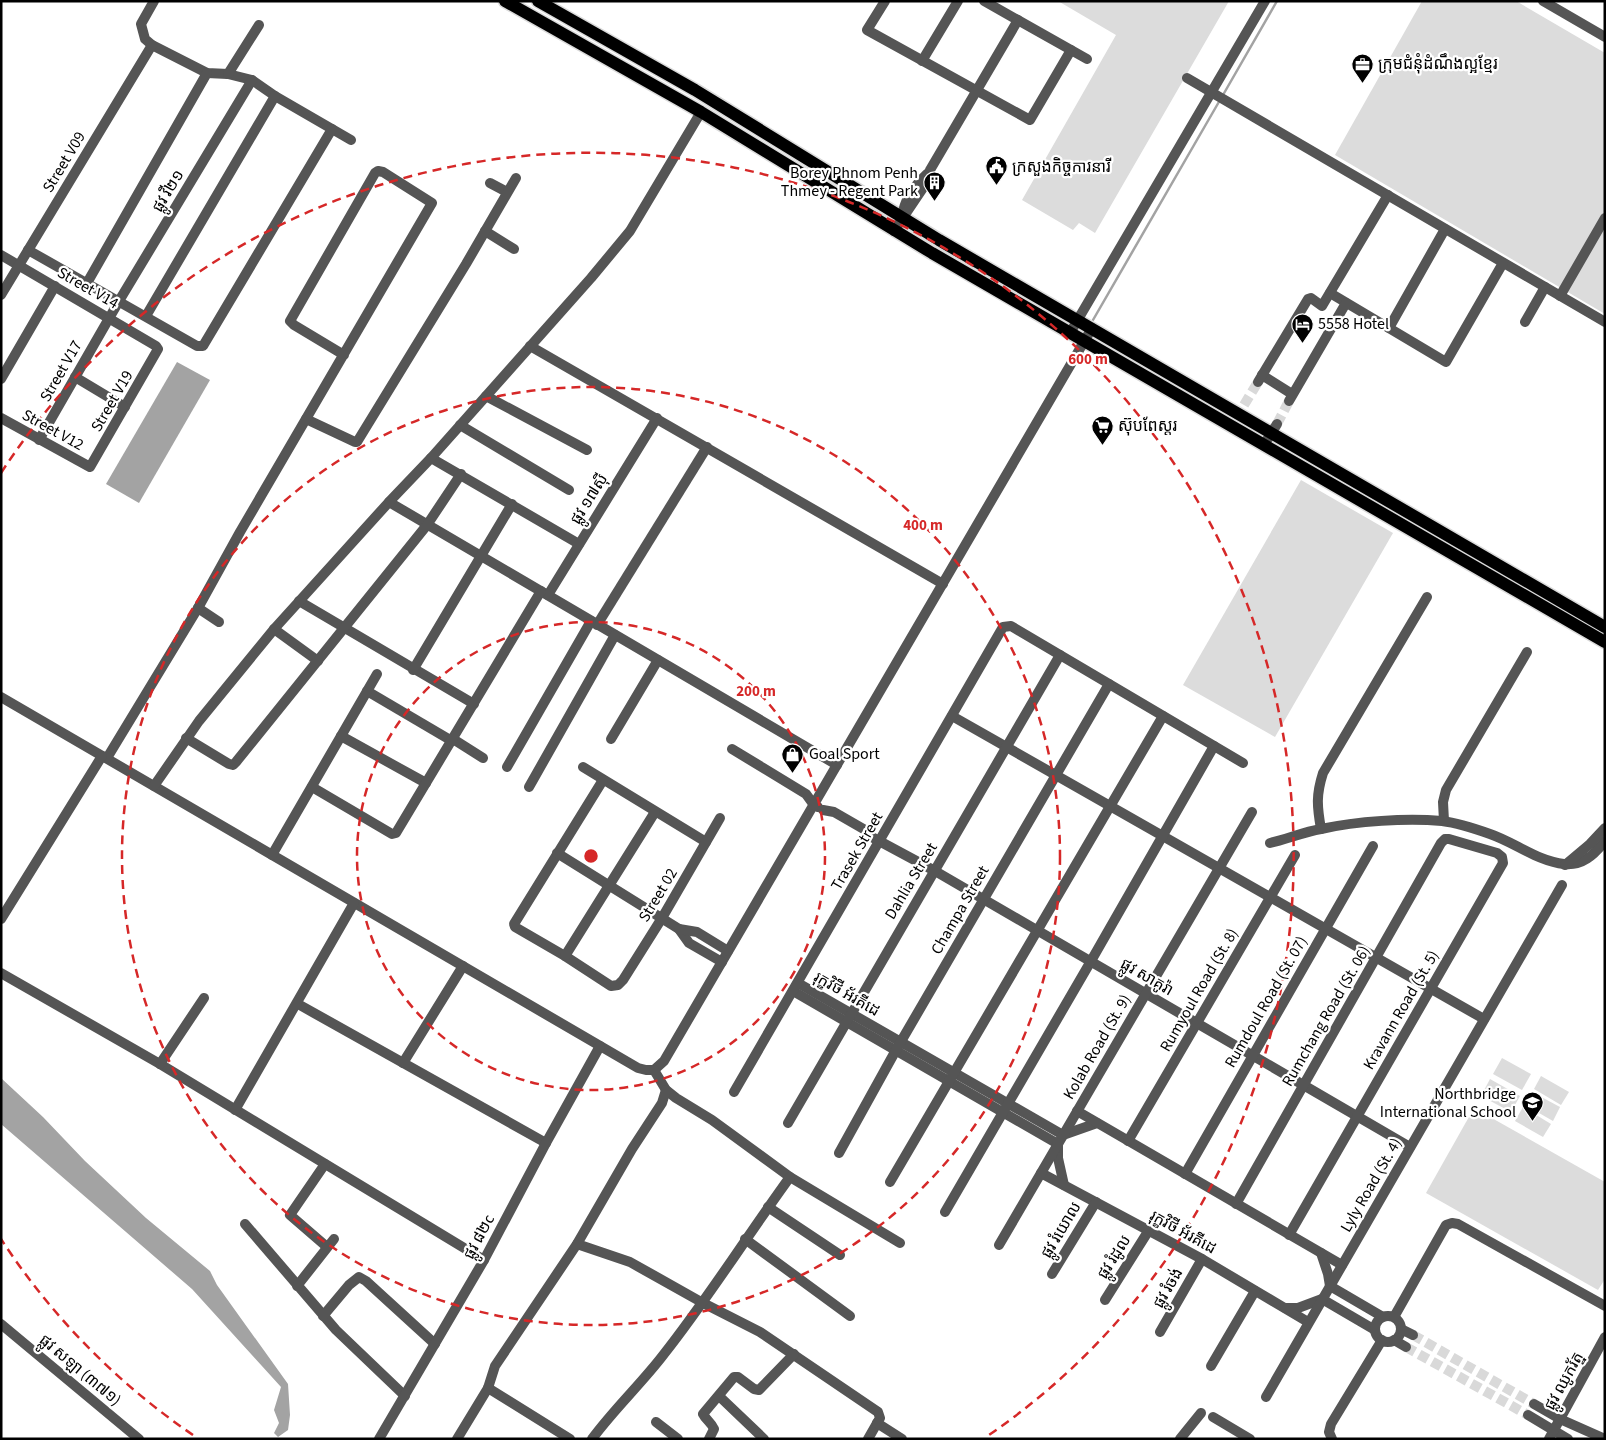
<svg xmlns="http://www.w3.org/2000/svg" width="1606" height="1440" font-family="'Source Sans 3','Noto Sans Khmer',sans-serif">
<rect width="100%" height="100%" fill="#fff"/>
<g fill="#dcdcdc">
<path d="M1058,1H1229L1095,233L1079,223L1073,230L1022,200L1116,35Z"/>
<path d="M1422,1H1516L1605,53V314L1335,155Z"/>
<path d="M1301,480L1393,533L1275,737L1183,685Z"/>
<path d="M1502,1058L1531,1074L1522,1090L1493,1074Z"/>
<path d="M1541,1076L1569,1092L1561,1105L1534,1089Z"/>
<path d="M1490,1079L1520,1096L1511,1112L1481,1096Z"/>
<path d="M1532,1092L1560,1107L1553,1121L1525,1105Z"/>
<path d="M1523,1107L1551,1124L1543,1137L1515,1121Z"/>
<path d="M1474,1108L1605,1182V1279L1598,1290L1426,1193Z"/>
</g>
<g fill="#a3a3a3">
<path d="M177,362L210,380L139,503L106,484Z"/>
<path d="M1,1078L43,1117L85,1161L146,1218L210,1271L217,1285L288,1384L290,1415L288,1430L278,1437L274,1433L279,1423L274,1410L281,1387L192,1289L1,1124Z"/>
</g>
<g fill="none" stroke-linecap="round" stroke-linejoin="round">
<g stroke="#a3a3a3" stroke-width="2.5">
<path d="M1223,95L1277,1"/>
<path d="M1093,320L1220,100"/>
</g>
<g stroke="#d9d9d9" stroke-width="10" stroke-dasharray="10 5" stroke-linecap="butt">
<path d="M1244,405L1258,382"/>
<path d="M1277,424L1289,401"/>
<path d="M1413,1335L1534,1404"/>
<path d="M1406,1347L1528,1415"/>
</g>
<defs>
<g id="major">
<path d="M505,1L701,112L932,253L1605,642"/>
<path d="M538,1L695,90L939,240L1605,627"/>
</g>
</defs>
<use href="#major" stroke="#dbdbdb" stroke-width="15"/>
<g stroke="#555" stroke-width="10">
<path d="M154,1L141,24L145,39L152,45L207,73L228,74L252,80L275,96L351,140"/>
<path d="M885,1L867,30L1030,120L1071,50"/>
<path d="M984,1L1087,59"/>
<path d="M1543,1L1605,37"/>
<path d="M922,61L958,1"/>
<path d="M228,74L259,25"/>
<path d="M1187,78L1605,322"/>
<path d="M490,183L507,192"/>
<path d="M902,217C904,200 914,186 927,174"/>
<path d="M485,231L514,249"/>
<path d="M894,231L923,188L930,170L1018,20"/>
<path d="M28,250L197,346H203L332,129"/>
<path d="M1,255L156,346L158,349L90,467L1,418"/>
<path d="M87,283L207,73"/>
<path d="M1330,293L1446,362L1503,263"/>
<path d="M1,295L152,45"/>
<path d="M1560,296L1605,218"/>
<path d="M146,316L275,96"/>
<path d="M1525,322L1545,287"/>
<path d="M1389,328L1445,229"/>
<path d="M1070,333L1265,1"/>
<path d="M530,346L943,584"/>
<path d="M1262,375L1292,394"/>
<path d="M75,377L125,407"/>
<path d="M1,379L55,286"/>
<path d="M1258,382L1308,299L1311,298L1322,306L1388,195"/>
<path d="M486,396L587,450"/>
<path d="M1289,401L1346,303"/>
<path d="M306,419L355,442H357L466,264L516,178"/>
<path d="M460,425L569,490"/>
<path d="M39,440L119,301L252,80"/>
<path d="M1264,445L1277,424"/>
<path d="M431,458L579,544"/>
<path d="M389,502L837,765"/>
<path d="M548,595L657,418"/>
<path d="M299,601L474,704"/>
<path d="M198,608L219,622"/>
<path d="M597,625L707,447"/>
<path d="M274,629L318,661"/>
<path d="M413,670L512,504"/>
<path d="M367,691L452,741"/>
<path d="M1,697L638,1068L646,1070H654L664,1061L1092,328"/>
<path d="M952,716L1484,1019"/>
<path d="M341,736L426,783"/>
<path d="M186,738L229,764L233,765L236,762L427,525L461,474"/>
<path d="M453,739L483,758"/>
<path d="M611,739L658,660"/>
<path d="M732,749L806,794L814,805L818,807"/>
<path d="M107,758L198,608L240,532L432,203L383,172L378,171L375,173L290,321L294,325L344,355"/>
<path d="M507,767L591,621"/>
<path d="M583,767L706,842"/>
<path d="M603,780L514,924L515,927L565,956L611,986L618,985L623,980L662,918L720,818"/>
<path d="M154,786L199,721L275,628L389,502L431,458L591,278L630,231L701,112"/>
<path d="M312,787L392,834L396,833L541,591"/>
<path d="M529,787L615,635"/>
<path d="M823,810L834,812L867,831L868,835L935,871L1410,1147"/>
<path d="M1444,821L1443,802L1446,790L1527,652"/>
<path d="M1321,829C1317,806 1316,795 1323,773L1427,597"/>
<path d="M1270,843C1287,839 1304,832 1321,829C1357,821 1406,818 1442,821C1458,823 1476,829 1490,834C1514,842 1539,862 1564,864C1582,866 1594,855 1605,841"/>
<path d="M557,853L679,929L689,943L722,962"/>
<path d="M272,855L377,674"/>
<path d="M1565,865L1590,844L1605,828"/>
<path d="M1,919L102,756"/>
<path d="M679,929L697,932L728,951"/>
<path d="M565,956L655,812"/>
<path d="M1,973L160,1064L484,1260"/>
<path d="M798,983L1063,1135L1097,1123"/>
<path d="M793,991L1058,1144V1158L1064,1185"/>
<path d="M298,1004L546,1143"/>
<path d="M403,1063L463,966"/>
<path d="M160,1064L204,998"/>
<path d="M654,1070L666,1090L676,1098L712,1120L790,1177L900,1243"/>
<path d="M734,1092L1003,627L1011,626L1243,763"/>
<path d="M235,1110L354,903"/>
<path d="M1077,1111L1342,1265"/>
<path d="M788,1123L1060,655"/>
<path d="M1128,1141L1295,855"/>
<path d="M839,1153L896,1050L1109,684"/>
<path d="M325,1164L290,1215L327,1247"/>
<path d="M1041,1173L1202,1259L1308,1322"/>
<path d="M1185,1174L1373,846"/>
<path d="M890,1182L1163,716"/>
<path d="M1236,1204L1441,843L1445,839H1449L1497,853L1502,857L1503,863L1289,1235"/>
<path d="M768,1207L840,1255"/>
<path d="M945,1212L1091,961L1214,746"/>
<path d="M245,1224L336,1330L405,1396"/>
<path d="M745,1239L850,1316"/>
<path d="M577,1244L630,1262L703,1303L760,1332L878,1412L880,1418L868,1439"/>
<path d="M999,1245L1252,812"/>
<path d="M1321,1253L1328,1274L1330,1286L1383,1317"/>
<path d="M1052,1274L1096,1202"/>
<path d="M297,1286L334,1239"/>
<path d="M1105,1300L1149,1230"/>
<path d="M1285,1308H1298L1322,1299L1375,1330"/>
<path d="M323,1316L349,1285L359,1277L366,1281L435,1344"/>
<circle cx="1388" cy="1329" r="13"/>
<path d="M1394,1317L1446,1225L1452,1223L1458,1224L1605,1306"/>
<path d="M1,1324L139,1439"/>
<path d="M1401,1329L1413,1335"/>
<path d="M1160,1332L1202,1259"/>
<path d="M1394,1340L1406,1347"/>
<path d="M1211,1366L1255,1291"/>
<path d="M488,1388L570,1439"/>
<path d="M719,1396L764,1439"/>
<path d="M1266,1397L1562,885"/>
<path d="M1534,1404L1560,1419L1605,1439"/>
<path d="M1528,1415L1568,1439"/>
<path d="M1213,1417L1250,1439"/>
<path d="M656,1422L678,1439"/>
<path d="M877,1423L902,1439"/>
<path d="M379,1439L484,1260L546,1143L600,1046"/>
<path d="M457,1439L488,1388L495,1366L577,1244L632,1149L662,1103L666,1090"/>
<path d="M592,1439C614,1409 642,1383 664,1354C709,1297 747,1236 790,1177"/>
<path d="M709,1439L714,1429C711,1422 706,1420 703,1414L734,1377H738L754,1389L759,1390L794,1354"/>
<path d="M1180,1439L1201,1413"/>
<path d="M1332,1439L1329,1432L1331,1424L1382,1340"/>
<path d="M1549,1439L1605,1337"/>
</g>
<use href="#major" stroke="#000" stroke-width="12"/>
</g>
<g fill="none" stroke="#d62828" stroke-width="2.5" stroke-dasharray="9 6">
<circle cx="591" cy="856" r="234"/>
<circle cx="591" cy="856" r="469"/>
<path d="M193 1435A703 703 0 0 1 1 1239M1 473A703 703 0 1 1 989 1435"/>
</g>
<defs>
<symbol id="office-pin" viewBox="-11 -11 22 30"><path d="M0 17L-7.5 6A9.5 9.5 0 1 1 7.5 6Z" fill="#000" stroke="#fff"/><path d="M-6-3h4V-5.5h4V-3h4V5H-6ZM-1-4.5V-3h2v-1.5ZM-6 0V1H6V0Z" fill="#fff"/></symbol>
<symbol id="civic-pin" viewBox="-11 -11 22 30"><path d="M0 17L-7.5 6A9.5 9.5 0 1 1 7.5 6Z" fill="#000" stroke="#fff"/><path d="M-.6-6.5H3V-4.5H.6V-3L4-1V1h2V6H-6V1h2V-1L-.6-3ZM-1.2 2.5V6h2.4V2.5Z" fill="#fff"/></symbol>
<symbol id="building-pin" viewBox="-11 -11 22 30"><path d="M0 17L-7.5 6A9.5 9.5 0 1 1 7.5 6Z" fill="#000" stroke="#fff"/><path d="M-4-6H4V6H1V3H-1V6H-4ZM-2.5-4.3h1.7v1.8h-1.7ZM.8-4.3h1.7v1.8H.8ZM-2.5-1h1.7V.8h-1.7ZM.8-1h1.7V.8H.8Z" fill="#fff"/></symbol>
<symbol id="hotel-pin" viewBox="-11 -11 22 30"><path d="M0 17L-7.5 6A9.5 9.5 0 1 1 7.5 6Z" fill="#000" stroke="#fff"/><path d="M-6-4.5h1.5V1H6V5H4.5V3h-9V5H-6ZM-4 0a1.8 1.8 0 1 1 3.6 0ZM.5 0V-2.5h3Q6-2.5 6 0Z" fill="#fff"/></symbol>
<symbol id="supermarket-pin" viewBox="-11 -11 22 30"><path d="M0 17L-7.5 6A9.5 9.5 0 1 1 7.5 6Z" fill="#000" stroke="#fff"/><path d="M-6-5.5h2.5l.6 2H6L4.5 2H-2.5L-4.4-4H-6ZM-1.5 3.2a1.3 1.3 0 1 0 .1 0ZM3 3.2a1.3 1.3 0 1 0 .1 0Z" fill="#fff"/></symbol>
<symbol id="shop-pin" viewBox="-11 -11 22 30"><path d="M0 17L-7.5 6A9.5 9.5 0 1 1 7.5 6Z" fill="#000" stroke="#fff"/><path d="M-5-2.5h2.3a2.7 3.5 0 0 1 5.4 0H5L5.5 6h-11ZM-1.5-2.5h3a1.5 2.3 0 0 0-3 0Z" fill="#fff"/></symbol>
<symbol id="school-pin" viewBox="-11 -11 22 30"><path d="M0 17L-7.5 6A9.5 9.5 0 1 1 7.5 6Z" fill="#000" stroke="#fff"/><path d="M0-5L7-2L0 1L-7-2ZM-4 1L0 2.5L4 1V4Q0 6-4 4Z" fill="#fff"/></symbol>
</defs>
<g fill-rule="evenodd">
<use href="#office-pin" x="1350" y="52" width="25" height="34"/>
<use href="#civic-pin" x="984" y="154" width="25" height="34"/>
<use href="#building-pin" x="922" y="170" width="25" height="34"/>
<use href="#hotel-pin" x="1290" y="312" width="25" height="34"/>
<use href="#supermarket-pin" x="1090" y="414" width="25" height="34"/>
<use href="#shop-pin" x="780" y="742" width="25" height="34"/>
<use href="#school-pin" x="1520" y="1090" width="25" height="34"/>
</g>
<g text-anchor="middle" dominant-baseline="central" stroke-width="4.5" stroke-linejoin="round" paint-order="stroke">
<g font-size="16" fill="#000" stroke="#fff" text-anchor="start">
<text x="1378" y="64">ក្រុមជំនុំដំណឹងល្អខ្មែរ</text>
<text x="1012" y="167">ក្រសួងកិច្ចការនារី</text>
<text x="918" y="173" text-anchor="end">Borey Phnom Penh<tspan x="918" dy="18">Thmey - Regent Park</tspan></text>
<text x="1318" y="324">5558 Hotel</text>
<text x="1118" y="426">ស៊ុបពែស្តរ</text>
<text x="809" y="754">Goal Sport</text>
<text x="1516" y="1094" text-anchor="end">Northbridge<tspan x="1516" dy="18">International School</tspan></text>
</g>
<g font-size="16" fill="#000" stroke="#fff">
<text transform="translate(64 162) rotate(-59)">Street V09</text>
<text transform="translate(168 191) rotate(-59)">ផ្លូវ វី២១</text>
<text transform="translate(88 288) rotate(30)">Street V14</text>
<text transform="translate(61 371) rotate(-60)">Street V17</text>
<text transform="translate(112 401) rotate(-60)">Street V19</text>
<text transform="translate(53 430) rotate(29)">Street V12</text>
<text transform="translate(589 499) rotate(-58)">ផ្លូវ ១៧ស៊ី</text>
<text transform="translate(857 851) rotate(-60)">Trasek Street</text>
<text transform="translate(911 881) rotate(-59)">Dahlia Street</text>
<text transform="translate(658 895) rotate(-59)">Street 02</text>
<text transform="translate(960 910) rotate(-60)">Champa Street</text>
<text transform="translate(1147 977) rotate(30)">ផ្លូវ សាគូរ៉ា</text>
<text transform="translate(1199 990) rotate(-60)">Rumyoul Road (St. 8)</text>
<text transform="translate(847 994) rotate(30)">រុក្ខវិថី អ័រគីដេ</text>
<text transform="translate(1266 1002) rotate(-60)">Rumdoul Road (St. 07)</text>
<text transform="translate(1401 1010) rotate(-60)">Kravann Road (St. 5)</text>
<text transform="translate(1326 1016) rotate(-60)">Rumchang Road (St. 06)</text>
<text transform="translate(1097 1047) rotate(-60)">Kolab Road (St. 9)</text>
<text transform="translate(1371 1185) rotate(-60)">Lyly Road (St. 4)</text>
<text transform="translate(1061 1230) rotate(-59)">ផ្លូវ រំយោល</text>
<text transform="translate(1183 1232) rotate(29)">រុក្ខវិថី អ័រគីដេ</text>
<text transform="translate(479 1237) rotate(-62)">ផ្លូវ ៨២c</text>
<text transform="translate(1114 1257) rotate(-58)">ផ្លូវ រំដូល</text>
<text transform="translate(1168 1288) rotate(-60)">ផ្លូវ រំចង់</text>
<text transform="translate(80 1370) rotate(40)">ផ្លូវ សឡា (៣៧១)</text>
<text transform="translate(1564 1381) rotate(-61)">ផ្លូវ ឈូករ័ត្ន</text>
</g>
</g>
<circle cx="591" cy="856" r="8" fill="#d62828" stroke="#fff" stroke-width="2.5"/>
<g font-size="15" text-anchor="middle" font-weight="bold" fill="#d62828" stroke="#fff" stroke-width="4.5" stroke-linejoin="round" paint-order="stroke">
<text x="1088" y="364">600 m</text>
<text x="923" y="530">400 m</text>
<text x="756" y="696">200 m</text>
</g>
<rect width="1606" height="1440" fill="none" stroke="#000000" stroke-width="5"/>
</svg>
